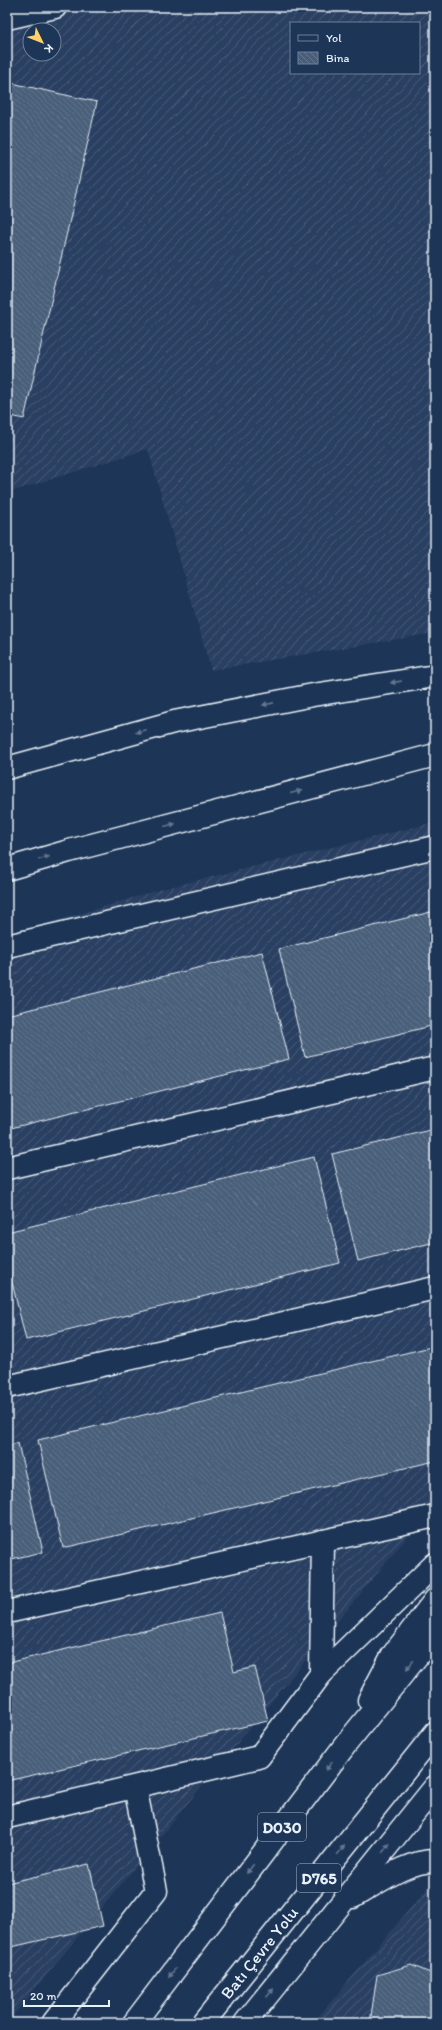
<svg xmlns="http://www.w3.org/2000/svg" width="442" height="2030" font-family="Itim,sans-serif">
<defs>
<pattern id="industrial-furrows" width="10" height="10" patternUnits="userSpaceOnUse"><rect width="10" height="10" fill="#2a4162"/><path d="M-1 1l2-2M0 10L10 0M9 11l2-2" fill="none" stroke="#495d79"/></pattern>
<pattern id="building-back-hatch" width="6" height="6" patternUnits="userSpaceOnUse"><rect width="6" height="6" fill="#495e7a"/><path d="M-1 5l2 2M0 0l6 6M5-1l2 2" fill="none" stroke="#63768e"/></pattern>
</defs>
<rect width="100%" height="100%" fill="#1d3557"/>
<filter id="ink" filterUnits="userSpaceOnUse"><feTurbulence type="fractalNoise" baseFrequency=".025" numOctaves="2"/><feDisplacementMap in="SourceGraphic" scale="8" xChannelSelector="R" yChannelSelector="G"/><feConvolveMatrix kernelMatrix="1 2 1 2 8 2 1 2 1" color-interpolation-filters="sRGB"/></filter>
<g filter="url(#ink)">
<g fill="url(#industrial-furrows)" fill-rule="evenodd">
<path d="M7,7H435V633L211,670L148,449L7,493ZM291,23H419V73H291ZM30,30H54V54H30Z"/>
<path d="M435,822V1503L7,2023V936L158,890Z"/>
<path d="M435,1879V2023H313Z"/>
</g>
<g fill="url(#building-back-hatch)" stroke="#e8f1f8">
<path d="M7,82L97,102L24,419L7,415Z"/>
<path d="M435,911V1025L305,1057L279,949Z"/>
<path d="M262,952L289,1059L7,1129V1015Z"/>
<path d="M435,1129V1242L358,1261L332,1154Z"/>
<path d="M314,1157L340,1263L26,1340L7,1262V1232Z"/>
<path d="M435,1346V1461L63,1548L38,1440Z"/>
<path d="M18,1443L43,1552L7,1560V1446Z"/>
<path d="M220,1613L234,1672L255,1667L268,1721L7,1781V1663Z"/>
<path d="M89,1864L103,1926L7,1948V1883Z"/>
<path d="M411,1965L435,1975V2023H370L377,1975Z"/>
</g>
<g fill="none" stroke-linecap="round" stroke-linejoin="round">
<defs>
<g id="minor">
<path d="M7,18L55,7"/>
<path d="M7,946L435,847"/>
<path d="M7,1168L435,1068"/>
<path d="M7,1387L435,1288"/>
<path d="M7,1612L435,1516"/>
<path d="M321,1674L435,1564"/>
<path d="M7,1817L259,1757L321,1674L323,1541"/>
<path d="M53,2023L156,1891L135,1787"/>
</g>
<g id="major">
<path d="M7,768L174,722L313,695L435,676"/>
<path d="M7,869L69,851L435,755"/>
</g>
<g id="highway">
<path d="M369,1700L392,1656L435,1600"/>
<path d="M353,1897C378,1883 406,1861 435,1861"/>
<path d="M134,2023L346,1744L435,1634"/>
<path id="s1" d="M203,2023L435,1733"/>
<path d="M245,2023L435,1787"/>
</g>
</defs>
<use href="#minor" stroke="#e8f1f8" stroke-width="25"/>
<use href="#major" stroke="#e8f1f8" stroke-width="25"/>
<use href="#highway" stroke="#e8f1f8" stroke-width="25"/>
<use href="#minor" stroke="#1d3557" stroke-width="22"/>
<use href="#major" stroke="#1d3557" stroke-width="22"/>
<use href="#highway" stroke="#1d3557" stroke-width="22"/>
</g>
<defs><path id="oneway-solid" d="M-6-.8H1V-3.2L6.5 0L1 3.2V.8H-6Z"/></defs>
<g fill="#64778f">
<use href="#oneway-solid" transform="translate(396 682) rotate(171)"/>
<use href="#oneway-solid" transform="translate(268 704) rotate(169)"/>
<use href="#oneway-solid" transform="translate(141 731) rotate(165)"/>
<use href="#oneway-solid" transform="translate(296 792) rotate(-15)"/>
<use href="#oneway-solid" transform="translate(170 825) rotate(-14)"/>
<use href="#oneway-solid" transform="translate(44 858) rotate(-16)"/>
<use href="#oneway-solid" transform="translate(410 1665) rotate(129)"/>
<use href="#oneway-solid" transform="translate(329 1766) rotate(127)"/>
<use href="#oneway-solid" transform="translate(386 1848) rotate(-51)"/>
<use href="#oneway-solid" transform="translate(341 1850) rotate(-51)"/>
<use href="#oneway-solid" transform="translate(250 1869) rotate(127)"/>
<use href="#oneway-solid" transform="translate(172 1973) rotate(127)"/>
<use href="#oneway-solid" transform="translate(270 1993) rotate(-51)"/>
</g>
</g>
<g text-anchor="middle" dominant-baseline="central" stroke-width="3" stroke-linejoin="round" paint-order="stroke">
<g fill="#1d3557" stroke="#abb9c8" stroke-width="1">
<rect x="258" y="1813" width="48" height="28" rx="3"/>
<rect x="297" y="1864" width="44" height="28" rx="3"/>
</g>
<g font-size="16" font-weight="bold" fill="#e8f1f8">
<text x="282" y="1827">D030</text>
<text x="319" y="1878">D765</text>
</g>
<g font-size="17" fill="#e8f1f8" stroke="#1d3557">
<text stroke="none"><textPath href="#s1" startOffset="90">Batı Çevre Yolu</textPath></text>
</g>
</g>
<rect width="442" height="2030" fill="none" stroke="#1d3557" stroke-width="24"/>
<rect x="12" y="12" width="418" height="2006" fill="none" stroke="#e8f1f8" stroke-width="1.5" filter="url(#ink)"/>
<rect x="290" y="22" width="130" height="52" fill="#1d3557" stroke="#6e8097"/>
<rect x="298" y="35" width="20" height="6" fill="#1d3557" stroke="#6e8097"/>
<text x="326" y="42" font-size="12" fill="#e8f1f8">Yol</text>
<rect x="298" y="52" width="20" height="12" fill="url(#building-back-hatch)" stroke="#6e8097"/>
<text x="326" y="62" font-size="12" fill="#e8f1f8">Bina</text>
<g transform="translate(42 42) rotate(133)"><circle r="19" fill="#1d3557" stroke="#6e8097"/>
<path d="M0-3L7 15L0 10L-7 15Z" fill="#ffd166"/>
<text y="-6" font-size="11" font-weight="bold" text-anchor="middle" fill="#e8f1f8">K</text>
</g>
<path d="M24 2000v6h85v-6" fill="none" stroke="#e8f1f8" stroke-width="2"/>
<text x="30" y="2000" font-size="12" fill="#e8f1f8" stroke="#1d3557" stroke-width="3" paint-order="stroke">20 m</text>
</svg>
